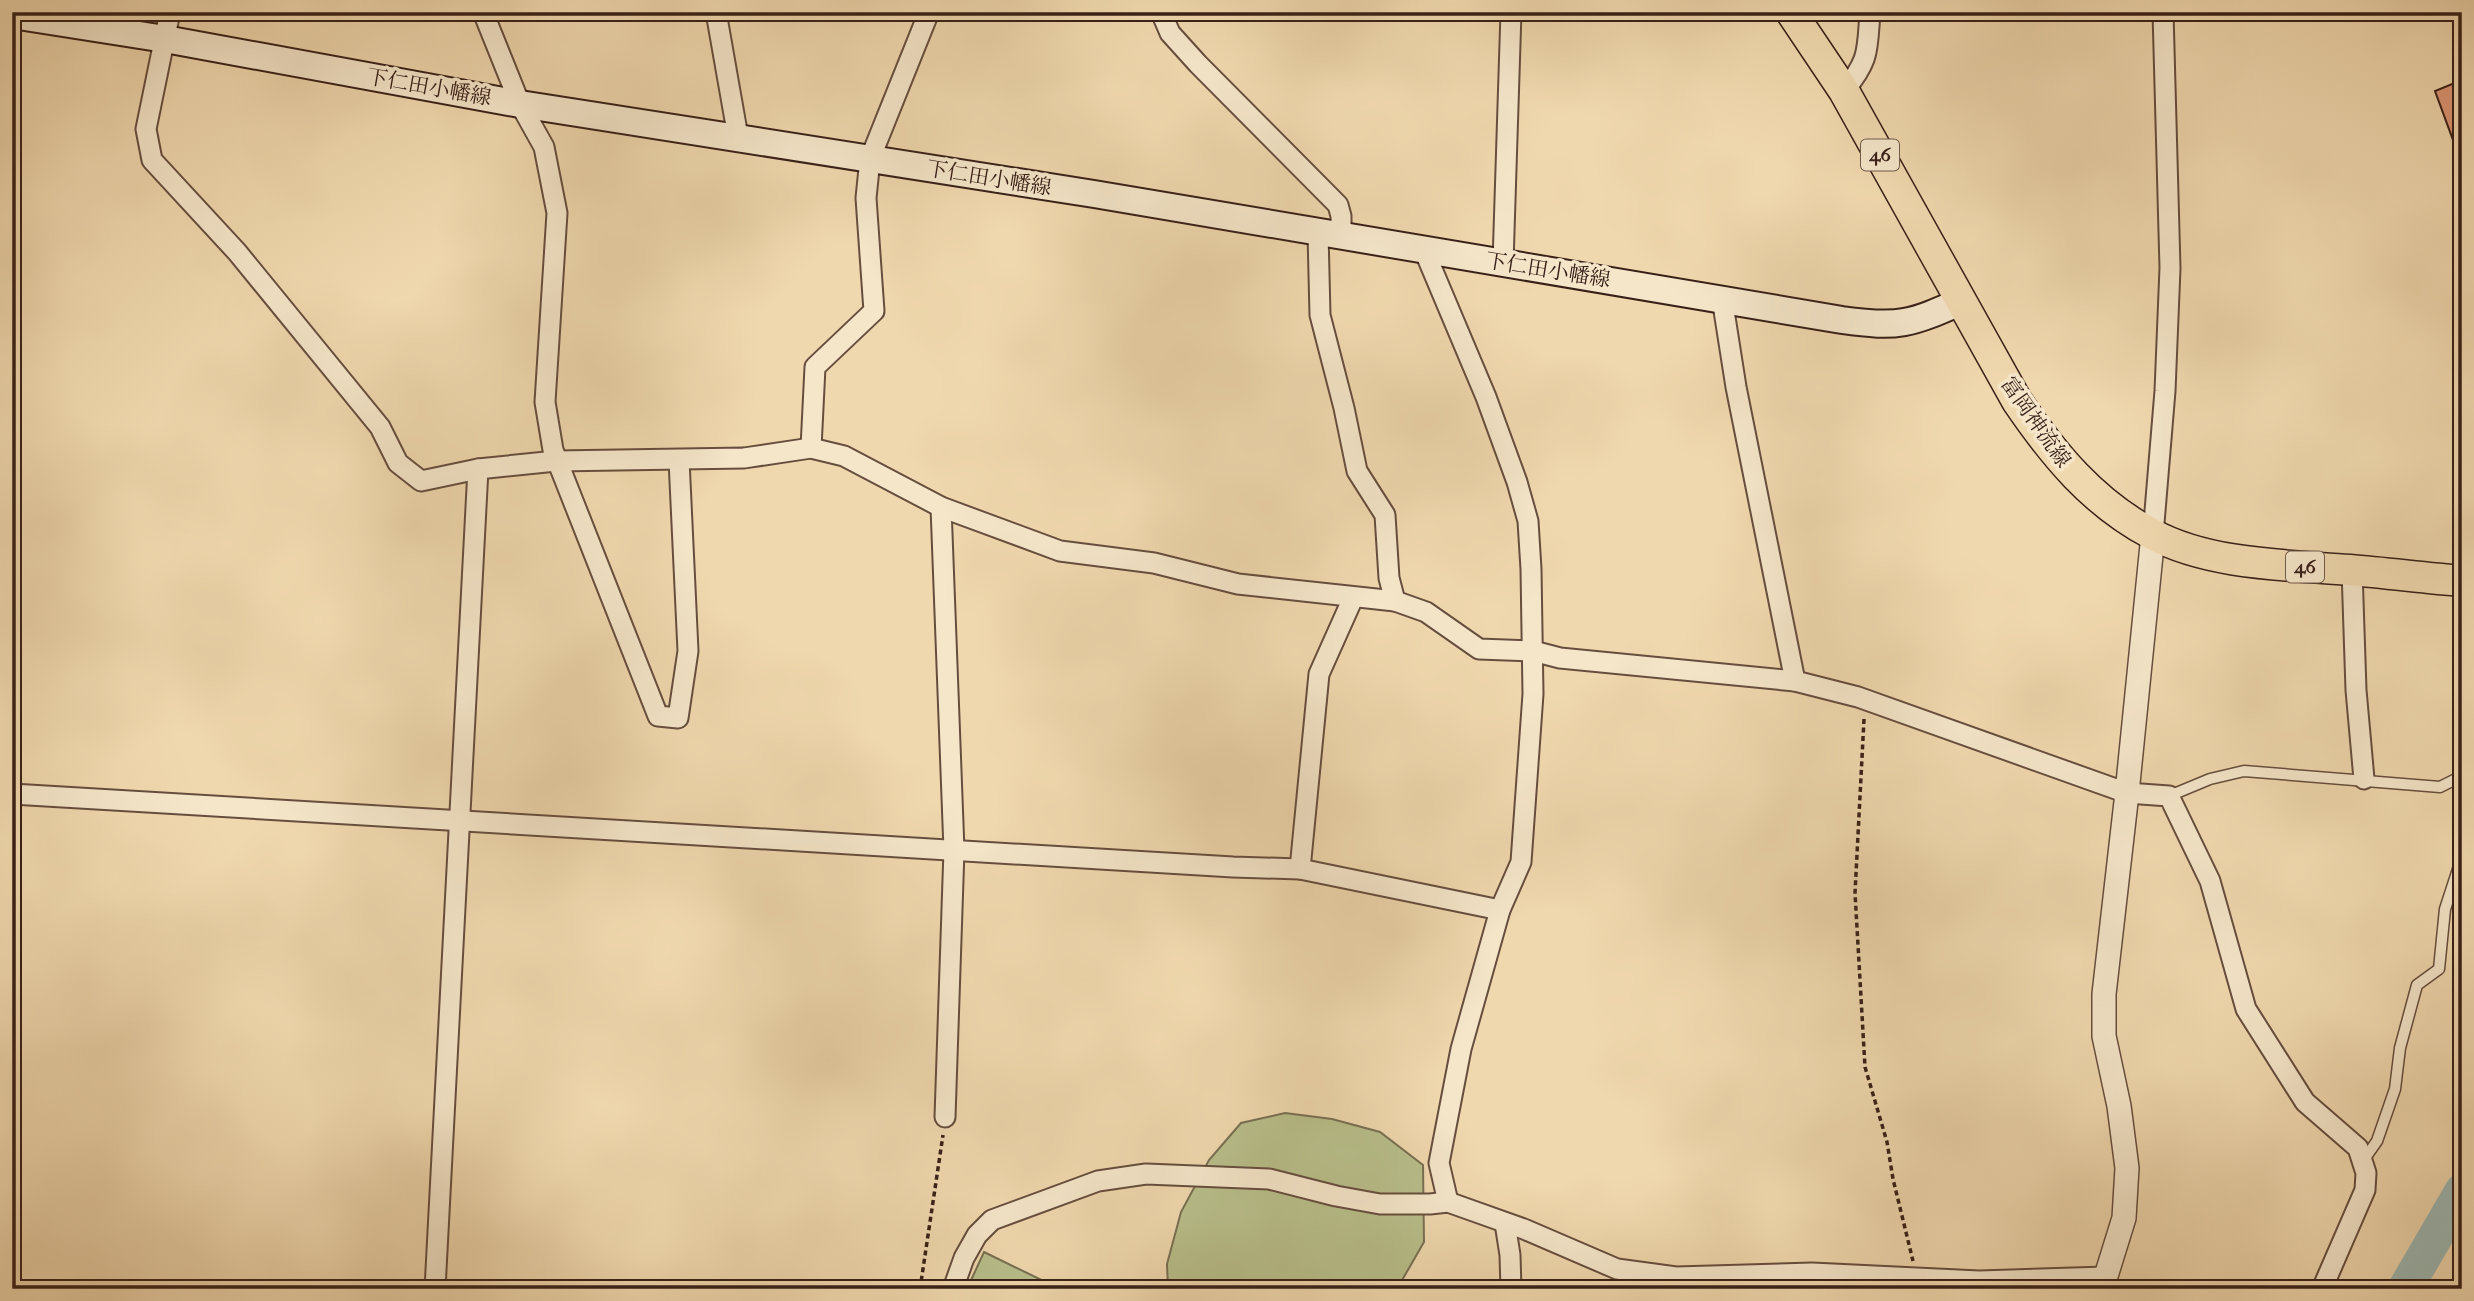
<svg xmlns="http://www.w3.org/2000/svg" width="2474" height="1301" font-family="'IM FELL French Canon','Noto Serif JP',serif">
<rect width="100%" height="100%" fill="#f0d8ae"/>
<filter id="stains"><feTurbulence type="fractalNoise" baseFrequency=".00286" numOctaves="4"/><feColorMatrix values="0 0 0 0 .2 0 0 0 0 .09 0 0 0 0 .02 0 0 0 .5 -.17"/></filter>
<radialGradient id="worn" r=".72"><stop offset=".6" stop-color="#630" stop-opacity="0"/><stop offset="1" stop-color="#630" stop-opacity=".3"/></radialGradient>
<g fill="#b8bf8b" stroke="#787052" stroke-width="2">
<path d="M1285,1113L1332,1119L1380,1132L1423,1165L1424,1242L1397,1289H1168L1167,1264L1181,1212L1209,1160L1241,1123Z"/>
<path d="M984,1252L1060,1289H967Z"/>
</g>
<g fill="none" stroke-linecap="round" stroke-linejoin="round">
<path stroke="#9db8b3" stroke-width="35" d="M2405,1289L2462,1191"/>
</g>
<path fill="#de9776" stroke="#382018" stroke-width="2" d="M2462,80V159H2460L2435,91Z"/>
<g fill="none" stroke-linecap="round" stroke-linejoin="round">
<defs>
<g id="service">
<path d="M2169,796L2210,779L2244,771L2440,787L2462,776"/>
<path d="M2363,1161L2377,1141L2395,1089L2400,1048L2417,985L2439,969L2445,909L2462,857"/>
</g>
<g id="minor">
<path d="M170,12L146,129L152,160L237,252L380,427L398,463L421,481L478,469L556,461L744,458L811,448L844,456L941,507L1060,551L1154,563L1238,584L1395,601L1426,612L1479,649L1533,651L1560,658L1795,681L1858,697L2127,793L2169,796L2210,881L2246,1009L2305,1102L2358,1148L2366,1173L2365,1190L2322,1289"/>
<path d="M483,12L520,104L544,147L557,213L545,402L553,450L658,716L678,718L688,651L679,460"/>
<path d="M716,12L738,137"/>
<path d="M1161,12L1170,33L1198,64L1338,205L1341,216V237"/>
<path d="M1844,91C1870,59 1867,51 1870,12"/>
<path d="M1318,233L1320,315L1344,408L1357,471L1385,515L1389,578L1395,601"/>
<path d="M1424,250L1486,397L1517,482L1528,521L1531,569L1533,694L1521,862L1500,910L1461,1049L1439,1163L1448,1202"/>
<path d="M1503,263L1511,12"/>
<path d="M1722,298L1736,387L1795,681"/>
<path d="M811,448L815,367L874,311L866,198L870,159L929,12"/>
<path d="M941,507L954,850L945,1117"/>
<path d="M2153,535L2165,391L2170,268L2163,12"/>
<path d="M2352,570L2356,690L2364,779"/>
<path d="M12,794L1233,867L1300,869L1500,910"/>
<path d="M1300,869L1319,674L1353,598"/>
<path d="M1505,1223L1510,1255L1511,1289"/>
<path d="M435,1289L478,469"/>
<path d="M953,1289L964,1258L977,1235L992,1220L1098,1181L1146,1174L1269,1179L1336,1196L1380,1204H1430L1448,1202L1524,1229L1617,1269L1676,1277L1812,1273L1979,1281L2106,1277"/>
</g>
<path id="tertiary" d="M2102,1289L2124,1218L2127,1168L2119,1106L2104,1036V994L2127,793L2153,535"/>
<path id="secondary" d="M12,15L165,39L520,104L1094,194L1842,320C1899,328 1910,324 1962,301"/>
<path id="primary" d="M1791,12L1844,91L2017,401C2053,454 2093,503 2152,534C2209,565 2287,565 2350,570C2387,573 2425,578 2462,581"/>
</defs>
<use href="#service" stroke="#664e3e" stroke-width="13"/>
<use href="#minor" stroke="#664e3e" stroke-width="23"/>
<use href="#tertiary" stroke="#664e3e" stroke-width="26"/>
<use href="#secondary" stroke="#382018" stroke-width="30"/>
<use href="#primary" stroke="#382018" stroke-width="33"/>
<g stroke="#382018" stroke-width="3.5" stroke-dasharray="5 3.5" stroke-linecap="butt">
<path d="M1864,719L1855,893L1865,1067L1887,1142L1893,1179L1913,1261"/>
<path d="M920,1289L943,1135"/>
</g>
<use href="#service" stroke="#f5e6ca" stroke-width="10"/>
<use href="#minor" stroke="#f5e6ca" stroke-width="19"/>
<use href="#tertiary" stroke="#f5e6ca" stroke-width="23"/>
<use href="#secondary" stroke="#f5e6ca" stroke-width="26"/>
<use href="#primary" stroke="#f0d8ae" stroke-width="30"/>
</g>
<g text-anchor="middle" dominant-baseline="central" stroke-width="7" stroke-linejoin="round" paint-order="stroke">
<g fill="#f5e6ca" stroke="#715b4d" stroke-width="2">
<rect x="1861" y="139.5" width="38" height="31" rx="5"/>
<rect x="2286" y="551.5" width="38" height="31" rx="5"/>
</g>
<g font-size="19" font-weight="bold" fill="#382018">
<text x="1880" y="155">46</text>
<text x="2305" y="567">46</text>
</g>
<g font-size="21" fill="#382018" stroke="#f5e6ca">
<text transform="translate(429 87) rotate(10)">下仁田小幡線</text>
<text transform="translate(989 178) rotate(9)">下仁田小幡線</text>
<text transform="translate(1548 270) rotate(9)">下仁田小幡線</text>
<text transform="translate(2036 422) rotate(55)">富岡神流線</text>
</g>
</g>
<rect width="2474" height="1301" fill="none" stroke="#f0d8ae" stroke-width="42"/>
<rect x="14" y="14" width="2446" height="1273" fill="none" stroke="#382018" stroke-width="3.5"/>
<rect x="21" y="21" width="2432" height="1259" fill="none" stroke="#382018" stroke-width="2"/>
<rect width="100%" height="100%" filter="url(#stains)"/>
<rect width="100%" height="100%" fill="url(#worn)"/>
</svg>
